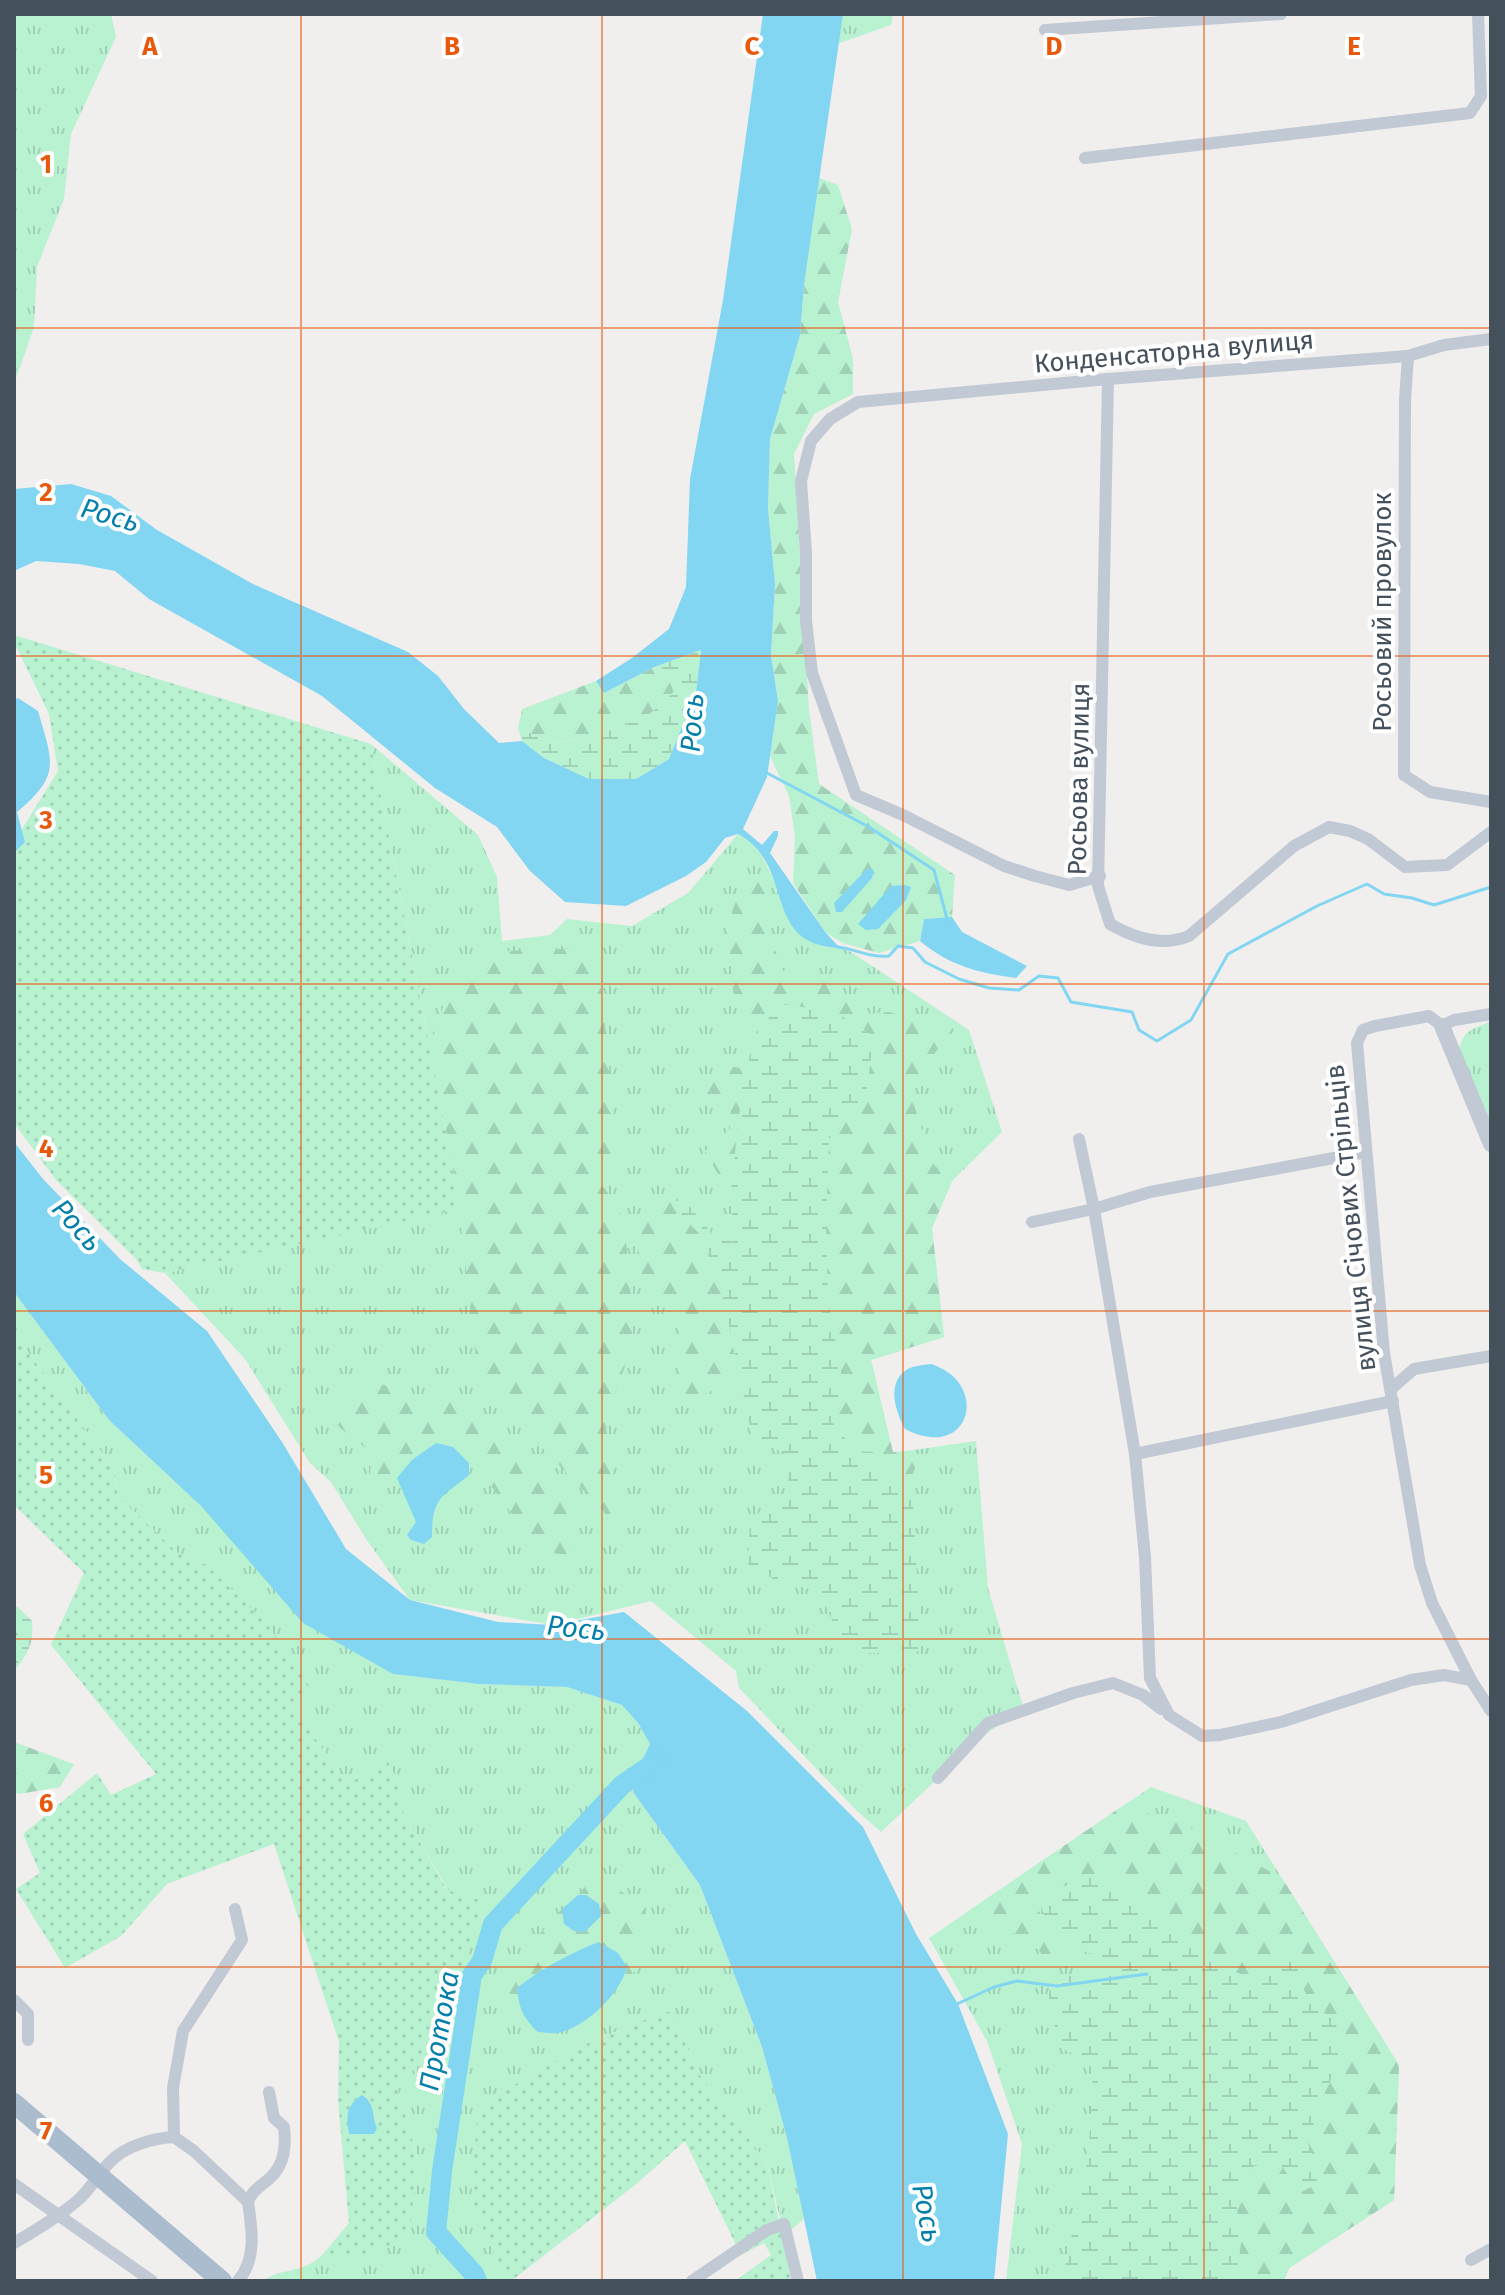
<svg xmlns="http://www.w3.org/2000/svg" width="1505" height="2295" font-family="'Fira Sans',sans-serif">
<defs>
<pattern id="grass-tufts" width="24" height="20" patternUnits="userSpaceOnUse" patternTransform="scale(2)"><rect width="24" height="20" fill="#b8f2d1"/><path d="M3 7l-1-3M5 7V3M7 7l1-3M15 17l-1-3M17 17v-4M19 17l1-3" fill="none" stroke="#a0d1b6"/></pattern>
<pattern id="forest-firs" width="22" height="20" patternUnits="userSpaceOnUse" patternTransform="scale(2)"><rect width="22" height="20" fill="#b8f2d1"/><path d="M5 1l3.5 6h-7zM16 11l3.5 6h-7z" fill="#a0d1b6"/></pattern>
<pattern id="wetland-marsh" width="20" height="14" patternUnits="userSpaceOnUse" patternTransform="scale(2)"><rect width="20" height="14" fill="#b8f2d1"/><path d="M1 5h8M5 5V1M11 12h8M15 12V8" fill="none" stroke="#a0d1b6"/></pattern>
<pattern id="garden-dots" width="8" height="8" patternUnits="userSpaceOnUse" patternTransform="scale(2)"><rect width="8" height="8" fill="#b8f2d1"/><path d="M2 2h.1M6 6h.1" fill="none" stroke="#a0d1b6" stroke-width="1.8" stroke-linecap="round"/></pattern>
</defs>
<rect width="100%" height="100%" fill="#f1eeee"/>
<g fill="url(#grass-tufts)">
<path d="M14,14H111L116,37L71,134L64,199L37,267L34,327L14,384Z"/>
<path d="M843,14H893L891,25L837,44Z"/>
<path d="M371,744L478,835L497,877L502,941L550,935L567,919L632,926L688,893L738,834L747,839L761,854L776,884L788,919L826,947L840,948L851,952L969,1030L1002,1132L952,1181L932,1228L944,1337L871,1360L893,1453L976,1441L988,1588L1024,1710L985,1734L881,1832L856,1810L739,1688L736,1671L651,1601L553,1625L410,1600L366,1539L331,1482L310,1463L245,1359L165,1273L461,1208Z"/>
<path d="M1491,1022V1132L1459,1054C1460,1032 1472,1028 1491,1022Z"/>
<path d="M14,1292L109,1420L202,1507L393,1674L479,1684L567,1687L622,1705L638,1723L650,1744L638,1769L633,1792L700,1885L762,2047L787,2138L804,2219L784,2236L767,2163L699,2074L671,2012H664L588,2043L484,2102L471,2201L506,2281H262C283,2267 304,2274 323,2254H366L418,2160L397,2086L438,2045L448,1890L393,1795L347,1784L293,1706L313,1693L205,1564L179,1554L118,1496L114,1469L14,1333Z"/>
<path d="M1151,1787L1246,1821L1399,2065L1394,2200L1289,2268L1284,2281H1006L1022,2144L987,2041L929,1938Z"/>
</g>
<g fill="url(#forest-firs)">
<path d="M819,178L838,185L852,229L838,302L853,359V394L814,414L794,454L809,709L819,784L955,875L952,917L924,919L920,941L879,953L843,943L826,933L793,883L795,837L789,796L770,756L778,701L771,655L775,584L768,508L770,439L800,335L804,285Z"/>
<path d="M652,668L666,671L674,692L649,715L593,737L552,743L518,728L522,709L596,681L604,693Z"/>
<path d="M743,879L767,882L772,903L767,928L783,971L822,980L862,1014L889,1012L916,1020L939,1019L954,1030L934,1054L912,1088L915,1108L934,1165L952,1181L932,1228L944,1337L871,1360L893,1452L906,1451L919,1458L912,1476L893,1484L873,1452L855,1451L832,1422L752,1166L723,1183L705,1151L730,1129L731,1109L708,1107L702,1084L724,1066L742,1068L748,1118L758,1027L755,1039L743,1029L733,991L728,924Z"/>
<path d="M588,948L598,957L618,1156L601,1185L619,1206L627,1250L633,1329L624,1369L605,1419L613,1482L621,1514L610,1518L489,1392L477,1368L461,1225V1209L429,1043L448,994L470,961L482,952Z"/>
<path d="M678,1192L674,1208L702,1236L725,1305L739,1378L692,1400L678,1392L682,1349L673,1303L646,1294C638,1253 633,1236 649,1196Z"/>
<path d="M375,1382L428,1399L461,1400L486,1419L573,1507L568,1556L544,1551L518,1538L512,1514L474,1463L453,1442L436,1440L411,1455L378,1484L370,1473L372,1453C359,1441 341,1432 331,1417L356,1391Z"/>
<path d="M14,1742L74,1764L60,1787L19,1794L14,1792Z"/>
<path d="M1124,1805L1186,1826L1282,1878L1399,2065L1394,2200L1289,2268L1284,2281H1236L1214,2213L1223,2081L1048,1896L1035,1903L1060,1955L1046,1957L1023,1937L964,1914Z"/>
<path d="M589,1882L609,1883L646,1908C645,1927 641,1959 633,1975L625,1976L627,1967L598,1943L582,1948L529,1978L524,2018L538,2032L517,2019L505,1992L531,1944L562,1909L564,1924L585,1932L601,1916L586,1895H578Z"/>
</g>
<g fill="url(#wetland-marsh)">
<path d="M701,650L696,692L669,759L636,779H589L544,758L522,741L518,728L553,743L593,737L649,715L674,692L666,671L652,668Z"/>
<path d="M785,1004L836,1013L874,1036L866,1095L829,1139L826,1220L828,1301L841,1371L840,1402L832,1422L855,1451L873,1452L893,1484L913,1502L921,1651L847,1654L819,1591L777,1581L748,1564L750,1520L789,1489L787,1455L752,1436L725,1305L702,1236L674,1208L678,1192L711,1233L733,1242L731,1189L743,1080L758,1027Z"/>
<path d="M14,1607H18L32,1621C34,1643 28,1654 14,1671Z"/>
<path d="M1083,1875H1102L1167,1931L1198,1944L1235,1972L1259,1980L1283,1959L1300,1960L1299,1981L1313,2006L1336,2020L1339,2063L1319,2105L1308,2144L1316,2162L1317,2184L1301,2192L1292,2187L1288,2175L1279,2162L1254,2166L1235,2192L1241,2243L1236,2281H1062L1088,2158L1093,2088L1090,2060L1065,2050C1054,2026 1043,2003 1053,1977L1090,1974L1104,1968L1096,1955C1059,1944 1054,1945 1041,1907L1048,1896Z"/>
</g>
<g fill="url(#garden-dots)">
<path d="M14,635L371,744L461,1209L165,1273L142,1269L136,1259L56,1180L14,1123V842L58,771L49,714L14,642Z"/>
<path d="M14,1333L114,1469L118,1496L179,1554L205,1564L265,1621L314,1693L293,1706L347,1784L388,1762L403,1790L394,1796L447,1890L483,1901L438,2045L397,2086L418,2160L409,2238L366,2254H323L349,2223L338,2101L339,2042L274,1844L167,1884L121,1936L65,1968L16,1889L40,1873L23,1834L97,1773L111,1795L156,1774L51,1645L84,1573L14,1505Z"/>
<path d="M664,2012H671L699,2074L767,2163L791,2281H735L771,2255L764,2243L741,2255L685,2141L635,2185L511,2281H506L471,2201L477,2119L484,2102L588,2043Z"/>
</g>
<g fill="#82d6f2">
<path d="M763,14H843L804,285L800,335L770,439L768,508L775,584L771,655L778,701L767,777L743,829L762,845L774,831H778V836L770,853L826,933L840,948C760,945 797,866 738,834L725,838L706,862L686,876L626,906L565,902L530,871L497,827L435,788L322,696L149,599L115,571L79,564L36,561L14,571V489L71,484L111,496L157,530L253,584L408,652L438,676L464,709L499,743L522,741L544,758L589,779H636L669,759L696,692L701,650L652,668L604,693L596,681L632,658L669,629L686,587L690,479L723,300Z"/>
<path d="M18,698L38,711C53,763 61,775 17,812L25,842L14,853V700Z"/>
<path d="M871,868L874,872L872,878L842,912H836L834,903L866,870Z"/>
<path d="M905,885L911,887L906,900L878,929L866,930L858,924L891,886Z"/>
<path d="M952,917L962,932L1027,966L1016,978C979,973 950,966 920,941L924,919Z"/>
<path d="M14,1142L43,1179L120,1259L207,1331L282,1442L346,1549L410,1600L498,1622L553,1625L624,1612L747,1711L863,1827L916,1934L958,2004L1008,2134L994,2281H817L787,2138L762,2047L700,1885L633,1792L638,1769L650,1744L638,1723L622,1705L567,1687L479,1684L393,1674L303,1623L202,1507L109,1420L14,1292Z"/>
<path d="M931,1364C991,1383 971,1463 905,1429C896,1412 886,1384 906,1370C912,1366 923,1365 931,1364Z"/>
<path d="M436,1443L453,1447L469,1463V1475C441,1498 432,1497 432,1537L424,1544L411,1540L407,1535L416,1522L397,1478L412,1460Z"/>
<path d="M578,1895H586L599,1904L601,1916L585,1932L574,1931L564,1924L562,1909Z"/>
<path d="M599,1942L618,1953L627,1967C620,1994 586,2027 558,2033C552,2034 544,2032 538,2032C523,2018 519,2008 517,1988C541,1969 570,1953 599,1942Z"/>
<path d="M362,2095C376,2104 371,2115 377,2128L374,2134H349C346,2115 346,2106 362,2095Z"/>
</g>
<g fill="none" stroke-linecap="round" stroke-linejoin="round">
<g stroke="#82d6f2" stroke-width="3">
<path d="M767,773L869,827L934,870L947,919"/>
<path d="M837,947C856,949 869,958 889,956L898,946L913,948L925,962L959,979L989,988L1019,990L1039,976L1058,978L1071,1002L1132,1012L1139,1030L1157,1041L1191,1020L1228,954L1317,906L1367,884L1384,894L1412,898L1434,905L1491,887"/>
<path d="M957,2004L994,1987L1017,1981L1057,1986L1147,1974"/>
</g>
<path stroke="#82d6f2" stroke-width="20" d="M477,2281L474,2274L436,2232L442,2171L472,1975L482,1961L493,1924L622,1785L657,1761"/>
<g stroke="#c0c9d4" stroke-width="12">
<path d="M1045,30L1281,14"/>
<path d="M1085,158L1470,113L1481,96L1478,14"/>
<path d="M1408,356L1405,400L1404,775L1430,792L1491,802"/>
<path d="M1108,379L1098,886L1110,924C1134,938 1162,947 1189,936L1294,846L1329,827L1350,831L1368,839L1405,867L1447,865L1491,832"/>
<path d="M1100,876L1069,885L1035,876L1004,866L903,815L856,795L812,673L806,621V553L801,481L811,441L830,419L858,402L1108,379L1408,356L1444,345L1491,339"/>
<path d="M1491,1014L1454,1020L1442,1026L1429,1016L1375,1026L1363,1030L1357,1043L1384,1353L1420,1565L1432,1603L1471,1680L1491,1711"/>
<path d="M1079,1139L1094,1209L1135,1454L1145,1557L1150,1678L1169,1715L1202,1736L1220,1735L1281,1722L1411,1680L1444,1675L1471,1680"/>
<path d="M1032,1222L1094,1209L1150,1192L1366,1152"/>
<path d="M1391,1389L1414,1369L1491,1356"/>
<path d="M1135,1454L1393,1401"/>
<path d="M938,1778L988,1723L1073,1693L1113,1683L1143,1695L1161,1709"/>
<path d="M235,1909L242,1940L183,2031L173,2088L174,2137L194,2151L248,2202C252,2229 257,2259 238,2281"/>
<path d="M14,2000L28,2014V2040"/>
<path d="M14,2184L152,2281"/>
<path d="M248,2202C253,2189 260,2187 270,2178C285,2164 286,2146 284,2127L274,2118L269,2092"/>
<path d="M14,2243C36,2230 58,2217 77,2201C90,2190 98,2174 110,2162C125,2146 153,2138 174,2137"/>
<path d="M1471,2260L1491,2249"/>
<path d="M692,2281L767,2230L784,2224L798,2281"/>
</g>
<path stroke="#c0c9d4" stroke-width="16" d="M1442,1026L1491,1144"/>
<path stroke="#abbccf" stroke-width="20" d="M14,2103L222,2281"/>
</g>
<path fill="none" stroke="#e8590c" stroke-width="2" stroke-opacity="0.55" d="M301,14V2281M602,14V2281M903,14V2281M1204,14V2281M14,328H1491M14,656H1491M14,984H1491M14,1311H1491M14,1639H1491M14,1967H1491"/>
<g text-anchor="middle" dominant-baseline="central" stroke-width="8" stroke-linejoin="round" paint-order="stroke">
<g font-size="26" fill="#45505d" stroke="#fff">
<text transform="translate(1174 352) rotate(-5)">Конденсаторна вулиця</text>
<text transform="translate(1382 612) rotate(-90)">Росьовий провулок</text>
<text transform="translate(1079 779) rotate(-89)">Росьова вулиця</text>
<text transform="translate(1351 1218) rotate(-96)">вулиця Січових Стрільців</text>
</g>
<g font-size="28" font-style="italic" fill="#037fab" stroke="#fff">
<text transform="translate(110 515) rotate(16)">Рось</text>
<text transform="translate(692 723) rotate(-86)">Рось</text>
<text transform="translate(77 1225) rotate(48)">Рось</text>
<text transform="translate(576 1628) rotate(6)">Рось</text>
<text transform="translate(439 2031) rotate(-80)">Протока</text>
<text transform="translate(927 2213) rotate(79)">Рось</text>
</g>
</g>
<g font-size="26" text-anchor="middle" font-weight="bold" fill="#e8590c" stroke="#fff" stroke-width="8" stroke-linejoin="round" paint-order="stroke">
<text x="150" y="55">A</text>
<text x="452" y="55">B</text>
<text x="752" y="55">C</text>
<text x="1054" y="55">D</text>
<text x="1354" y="55">E</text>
<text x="46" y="173">1</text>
<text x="46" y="501">2</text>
<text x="46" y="829">3</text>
<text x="46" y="1157">4</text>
<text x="46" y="1484">5</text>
<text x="46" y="1812">6</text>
<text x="46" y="2140">7</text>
</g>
<rect width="1505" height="2295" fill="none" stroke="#45505d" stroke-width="32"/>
</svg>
